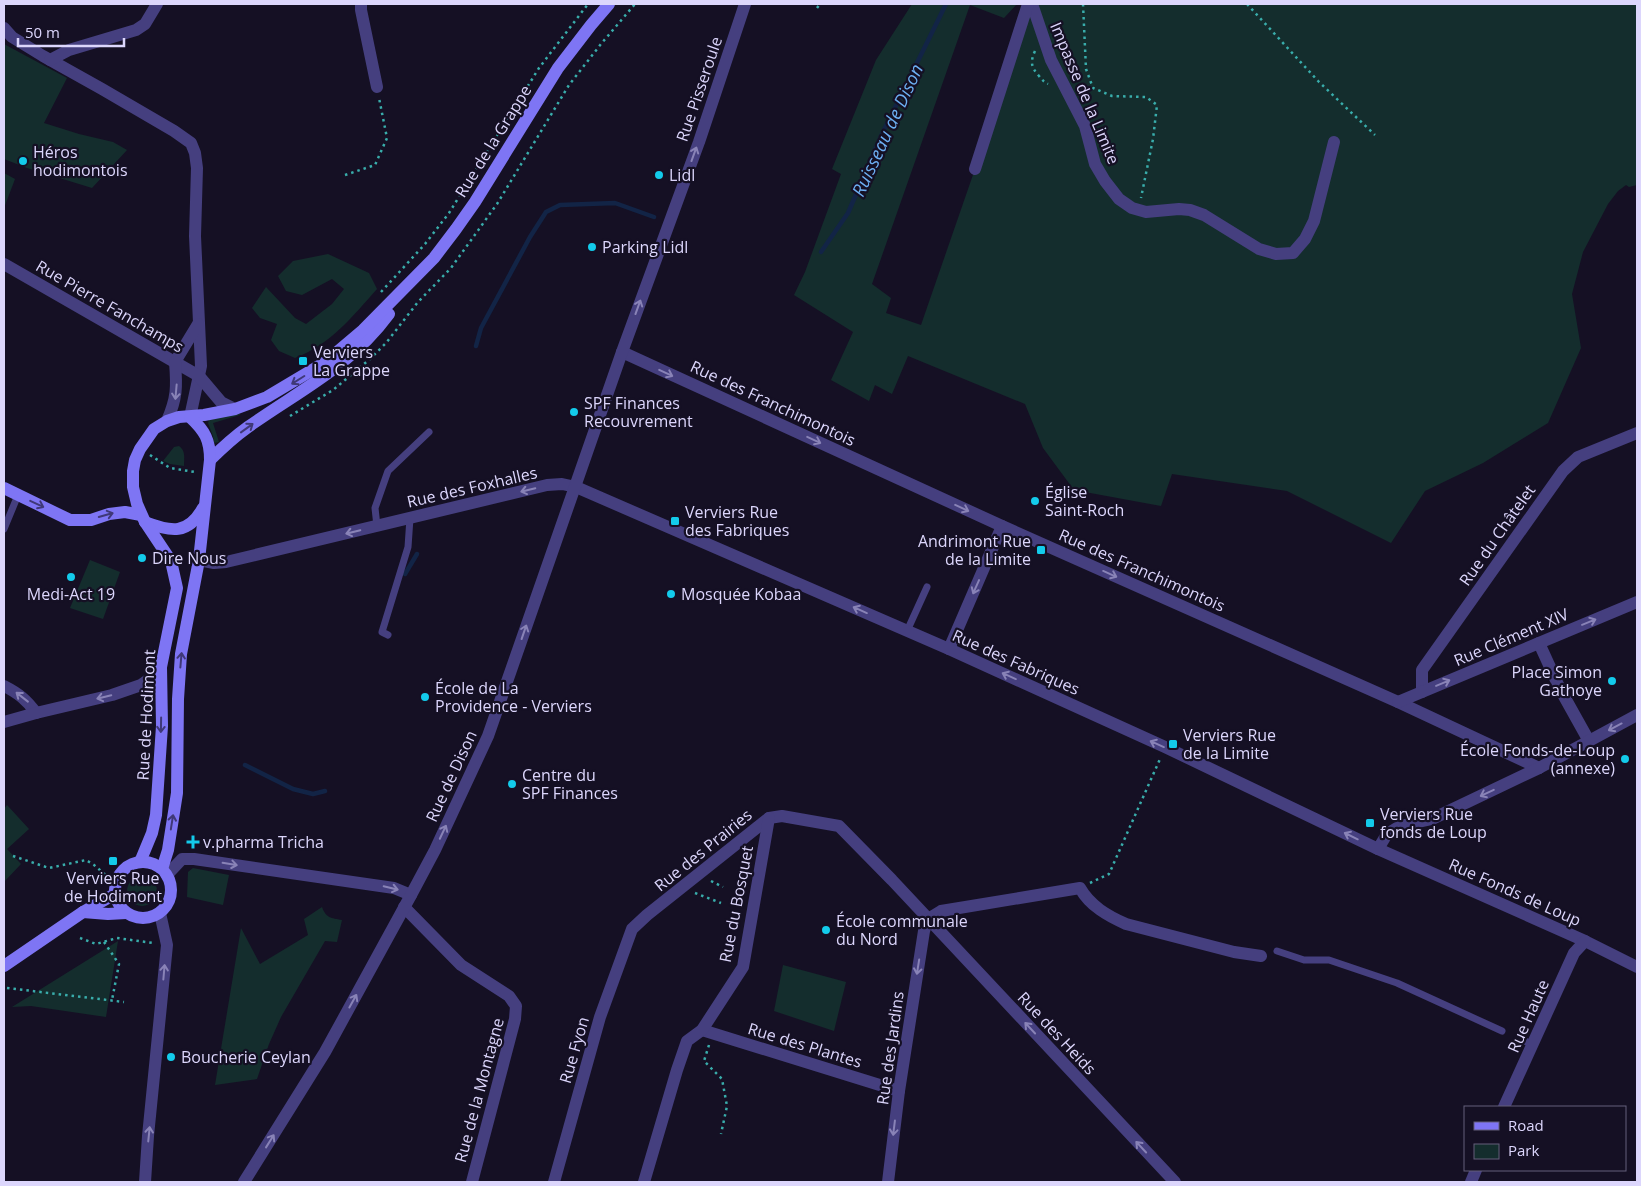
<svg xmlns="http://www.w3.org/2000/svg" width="1641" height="1186" font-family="'Open Sans',sans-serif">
<rect width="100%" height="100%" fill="#151024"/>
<g fill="#142d2d">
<path d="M912,4H1017L1004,18L970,5L872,284L891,298L886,313L921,325L975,169L1028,4H1637V185L1629,187L1626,185L1618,191L1608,204L1583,252L1572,294L1581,348L1548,423L1483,463L1425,491L1391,543L1287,491L1172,474L1161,506L1074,490L1043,448L1025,404L908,356L892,394L875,385L869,401L831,380L853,332L794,295L805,272L841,174L832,169L876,60Z"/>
<path d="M4,44L67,78L44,123L79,134L113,142L127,150L92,188L27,168L4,159Z"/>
<path d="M4,173L15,179L4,208Z"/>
<path d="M328,254L369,273L377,289C352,317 331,344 295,358L279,351L271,340L277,324L260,318L252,308L266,287L295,318L306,324L332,304L344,289L332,279L302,295L286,291L278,276L293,261Z"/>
<path d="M239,413L240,415L213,423L219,442L214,443L213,436L208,423L209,420Z"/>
<path d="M179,446C186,451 184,458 184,466L170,464L163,461L174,447Z"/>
<path d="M90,560L120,572L103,619L70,608Z"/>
<path d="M7,805L29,829L7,849L21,864L4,882V809Z"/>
<path d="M193,868L229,875L223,905L187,897L188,872Z"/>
<circle cx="142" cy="891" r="15"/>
<path d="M322,907C326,918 331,918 342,920L337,942L325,941L281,1017L269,1044L257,1079L215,1085L241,928L260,964L308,935L304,919Z"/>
<path d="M118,941L106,1017L31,1006L12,1007Z"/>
<path d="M783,965L846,982L834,1031L774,1011Z"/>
</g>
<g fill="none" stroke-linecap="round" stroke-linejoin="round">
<g stroke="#122446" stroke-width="4.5">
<path d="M821,252L848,213L882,134L946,4"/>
<path d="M476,346L481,328L530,237L546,212L560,205L615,203L654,217"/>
<path d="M405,574L417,554"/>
<path d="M245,765L293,789L313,794L325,791"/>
</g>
<g stroke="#39adab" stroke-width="2.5" stroke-dasharray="2.5 4" stroke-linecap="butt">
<path d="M1083,4L1086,69L1093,88L1112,96L1146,97L1157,105L1153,139L1141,198"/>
<path d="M1247,4L1319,82L1375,135"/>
<path d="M817,8L820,4"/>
<path d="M1035,51C1030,62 1031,67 1039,76C1042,80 1044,82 1048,84"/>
<path d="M345,175L375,165L387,138L379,98"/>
<path d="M381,292L425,244L449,213L539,68L588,4"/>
<path d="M290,416L333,390L370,359L386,343L418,302L451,268L497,204L569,85L601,44L635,4"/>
<path d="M150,455L170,468L195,472"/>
<path d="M13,856L49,868L86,860L94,865L114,882"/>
<path d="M711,881L723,887"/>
<path d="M1090,883L1109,874L1160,759"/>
<path d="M695,893L721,903"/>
<path d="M80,938L96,944L117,938L153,943"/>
<path d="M104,942L119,964L112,1000"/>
<path d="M7,988L124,1002"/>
<path d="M709,1045L704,1061L722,1079L727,1106L721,1134"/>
</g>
<g stroke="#453f7f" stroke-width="7">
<path d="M377,526L375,508L388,471L429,432"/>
<path d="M4,529L18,495"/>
<path d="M907,631L927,587"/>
<path d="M388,635L382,632L408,547L410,518"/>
<path d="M1277,951L1304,960H1329L1397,983L1502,1031"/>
<path d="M1523,1040L1533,1045"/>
</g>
<g stroke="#453f7f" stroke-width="12">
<path d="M361,4V10L377,87"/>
<path d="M1032,4L1051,60L1085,126L1095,164L1105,181L1119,199L1132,208L1146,212L1179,209L1190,210L1204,215L1259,249L1276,254L1293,253L1305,239L1314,221L1334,142"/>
<path d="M4,28L12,37L43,56L102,89L174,131L191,143L195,153L197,168L195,236L201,366L190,417"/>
<path d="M50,60L69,50L136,30L145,24L157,4"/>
<path d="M975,169L1028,4"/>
<path d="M4,264L199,376L221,402L235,409"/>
<path d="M175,362L198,324"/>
<path d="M167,421C177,398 177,387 175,362"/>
<path d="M1539,643L1560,689L1589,741"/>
<path d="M949,649L1002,526"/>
<path d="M4,686C18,693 27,700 36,713"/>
<path d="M1422,692V670L1563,471L1578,457L1637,433"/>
<path d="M1378,849L1585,941L1637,967"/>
<path d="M167,875L182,859H194L394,888L411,895"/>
<path d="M404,907L461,965L509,996L516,1006L515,1019L472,1182"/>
<path d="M928,919L941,911L1080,888C1090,906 1108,916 1126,924L1234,952L1261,956"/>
<path d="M702,1030L899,1091"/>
<path d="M1504,1107L1574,953L1585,941"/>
<path d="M554,1182L600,1017L632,929L647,915L769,818L782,816L839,826L892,880L1175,1182"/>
<path d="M644,1182L677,1070L687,1041L702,1030L743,967L769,818"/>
<path d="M888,1182L899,1091L924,931L928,919"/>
<path d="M1471,1182L1476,1170"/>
</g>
<g stroke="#453f7f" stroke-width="12">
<path d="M622,352L1002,526L1398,702L1539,768"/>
<path d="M199,560L214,563L226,562L547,485L562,484L576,487L949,649L1165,747L1378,849L1387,834L1400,826L1432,819L1539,768L1637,715"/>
<path d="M1398,702L1637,602"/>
<path d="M4,722L36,713L112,695L141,685L151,678L161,667"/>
<path d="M145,1182L148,1136L167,945L160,913"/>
<path d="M244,1182L325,1052L411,895L435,850L488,736L622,352L699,142L745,4"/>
</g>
<g stroke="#7e75f4" stroke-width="12">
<path d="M210,460C222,448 234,437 248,427C300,390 350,367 389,314"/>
<path d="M4,488L70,520H91L109,514L125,512L141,515"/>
<path d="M145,522C171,532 188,535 203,508"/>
<path d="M140,862L152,833L156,815L162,726L161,667L177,588L171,561L145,522L137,504L133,487V471L135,460L140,449L154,429L167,421L179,417L204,415L235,409L267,397L324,363L363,330L434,258L456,229L475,202L558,68L591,25L609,4"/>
<circle cx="143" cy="890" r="28"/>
<path d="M162,869L168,850L177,793L178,699L181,654L199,560L210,460C210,440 205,431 190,417"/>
<path d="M83,912L108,914L126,913"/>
<path d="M4,966L83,912L115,894"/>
</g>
</g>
<defs><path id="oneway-shaft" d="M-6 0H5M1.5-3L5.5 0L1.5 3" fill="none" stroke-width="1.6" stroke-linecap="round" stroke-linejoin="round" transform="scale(1.25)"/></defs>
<g stroke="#8983b7">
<use href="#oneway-shaft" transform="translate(694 154) rotate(-70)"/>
<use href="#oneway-shaft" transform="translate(638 307) rotate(-70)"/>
<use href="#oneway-shaft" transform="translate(666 373) rotate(25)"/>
<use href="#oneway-shaft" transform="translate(176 392) rotate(95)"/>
<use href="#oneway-shaft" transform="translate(814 440) rotate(25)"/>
<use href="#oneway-shaft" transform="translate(528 490) rotate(167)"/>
<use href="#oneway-shaft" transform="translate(962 508) rotate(25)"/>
<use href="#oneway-shaft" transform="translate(353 532) rotate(167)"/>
<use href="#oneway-shaft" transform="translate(1110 574) rotate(24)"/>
<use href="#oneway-shaft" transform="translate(976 587) rotate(114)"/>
<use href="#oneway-shaft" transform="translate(860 610) rotate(-156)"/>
<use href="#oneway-shaft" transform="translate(1589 622) rotate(-22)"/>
<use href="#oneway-shaft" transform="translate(524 632) rotate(-71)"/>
<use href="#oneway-shaft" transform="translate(1009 676) rotate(-156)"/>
<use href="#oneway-shaft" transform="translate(1443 683) rotate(-23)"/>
<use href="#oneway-shaft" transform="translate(22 697) rotate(-142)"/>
<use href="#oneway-shaft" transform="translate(104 697) rotate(166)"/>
<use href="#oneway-shaft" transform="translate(1615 727) rotate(152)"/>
<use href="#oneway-shaft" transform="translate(1157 744) rotate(-156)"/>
<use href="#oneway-shaft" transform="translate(1487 793) rotate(155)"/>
<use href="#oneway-shaft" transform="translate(443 832) rotate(-65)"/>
<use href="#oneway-shaft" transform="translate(1351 836) rotate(-154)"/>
<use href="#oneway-shaft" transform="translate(230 864) rotate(9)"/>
<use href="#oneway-shaft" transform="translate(391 888) rotate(13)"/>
<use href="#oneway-shaft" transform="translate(918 967) rotate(99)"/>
<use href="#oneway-shaft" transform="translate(164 972) rotate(-85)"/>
<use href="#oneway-shaft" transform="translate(353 1001) rotate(-61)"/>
<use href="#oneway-shaft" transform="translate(1030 1028) rotate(-133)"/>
<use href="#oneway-shaft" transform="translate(894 1128) rotate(97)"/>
<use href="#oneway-shaft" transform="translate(149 1134) rotate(-84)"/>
<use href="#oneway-shaft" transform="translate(270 1141) rotate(-58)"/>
<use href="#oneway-shaft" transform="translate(1141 1147) rotate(-133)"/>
</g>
<g stroke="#3f3877">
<use href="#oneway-shaft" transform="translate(298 380) rotate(148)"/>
<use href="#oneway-shaft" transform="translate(247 428) rotate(-36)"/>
<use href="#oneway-shaft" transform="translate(37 504) rotate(25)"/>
<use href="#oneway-shaft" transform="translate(106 515) rotate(-16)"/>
<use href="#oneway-shaft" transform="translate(181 660) rotate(-85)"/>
<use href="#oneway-shaft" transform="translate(161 725) rotate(91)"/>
<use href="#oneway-shaft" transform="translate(172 822) rotate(-81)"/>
</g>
<g fill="#13cbeb" stroke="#151024" stroke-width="2">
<circle cx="23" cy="161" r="5"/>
<circle cx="659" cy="175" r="5"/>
<circle cx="592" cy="247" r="5"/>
<rect x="298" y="356" width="10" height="10" rx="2.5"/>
<circle cx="574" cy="412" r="5"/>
<circle cx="1035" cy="501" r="5"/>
<rect x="670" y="516" width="10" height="10" rx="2.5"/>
<rect x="1036" y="545" width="10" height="10" rx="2.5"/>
<circle cx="142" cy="558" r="5"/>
<circle cx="71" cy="577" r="5"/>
<circle cx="671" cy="594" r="5"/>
<circle cx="1612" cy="681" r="5"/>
<circle cx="425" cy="697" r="5"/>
<rect x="1168" y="739" width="10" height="10" rx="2.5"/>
<circle cx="1625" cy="759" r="5"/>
<circle cx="512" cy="784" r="5"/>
<rect x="1365" y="818" width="10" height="10" rx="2.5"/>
<path d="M190.5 834.5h5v5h5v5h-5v5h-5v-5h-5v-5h5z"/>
<rect x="108" y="856" width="10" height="10" rx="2.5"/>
<circle cx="826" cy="930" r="5"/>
<circle cx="171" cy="1057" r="5"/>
</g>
<g text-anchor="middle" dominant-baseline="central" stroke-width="4.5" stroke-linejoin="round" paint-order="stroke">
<g font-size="16" fill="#dcd6fc" stroke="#151024">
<text transform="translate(699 89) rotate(-71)">Rue Pisseroule</text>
<text transform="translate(1085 93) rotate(67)">Impasse de la Limite</text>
<text transform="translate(493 141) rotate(-58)">Rue de la Grappe</text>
<text transform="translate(110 306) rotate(30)">Rue Pierre Fanchamps</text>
<text transform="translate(773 403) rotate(25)">Rue des Franchimontois</text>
<text transform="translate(472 487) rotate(-13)">Rue des Foxhalles</text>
<text transform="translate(1497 535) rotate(-55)">Rue du Châtelet</text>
<text transform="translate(1142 570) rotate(24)">Rue des Franchimontois</text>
<text transform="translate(1511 637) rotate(-23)">Rue Clément XIV</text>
<text transform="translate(1016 662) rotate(24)">Rue des Fabriques</text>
<text transform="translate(146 715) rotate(-87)">Rue de Hodimont</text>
<text transform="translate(451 776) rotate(-65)">Rue de Dison</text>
<text transform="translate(703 850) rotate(-39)">Rue des Prairies</text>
<text transform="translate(1515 892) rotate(24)">Rue Fonds de Loup</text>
<text transform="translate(736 904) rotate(-79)">Rue du Bosquet</text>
<text transform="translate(1528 1016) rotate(-66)">Rue Haute</text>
<text transform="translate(1057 1033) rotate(47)">Rue des Heids</text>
<text transform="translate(805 1045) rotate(17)">Rue des Plantes</text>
<text transform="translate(890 1048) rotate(-82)">Rue des Jardins</text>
<text transform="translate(574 1050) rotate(-74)">Rue Fyon</text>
<text transform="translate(479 1090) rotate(-75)">Rue de la Montagne</text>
</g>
<g font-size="16" fill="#dcd6fc" stroke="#151024" text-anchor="start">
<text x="33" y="152">Héros<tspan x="33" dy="18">hodimontois</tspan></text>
<text x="669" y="175">Lidl</text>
<text x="602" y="247">Parking Lidl</text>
<text x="313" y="352">Verviers<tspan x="313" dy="18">La Grappe</tspan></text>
<text x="584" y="403">SPF Finances<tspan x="584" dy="18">Recouvrement</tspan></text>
<text x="1045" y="492">Église<tspan x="1045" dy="18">Saint-Roch</tspan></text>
<text x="685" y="512">Verviers Rue<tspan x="685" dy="18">des Fabriques</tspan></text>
<text x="1031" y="541" text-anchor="end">Andrimont Rue<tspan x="1031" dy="18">de la Limite</tspan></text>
<text x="152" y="558">Dire Nous</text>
<text x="71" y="594" text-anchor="middle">Medi-Act 19</text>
<text x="681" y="594">Mosquée Kobaa</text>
<text x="1602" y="672" text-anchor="end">Place Simon<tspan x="1602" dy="18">Gathoye</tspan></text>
<text x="435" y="688">École de La<tspan x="435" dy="18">Providence - Verviers</tspan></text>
<text x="1183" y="735">Verviers Rue<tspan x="1183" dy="18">de la Limite</tspan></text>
<text x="1615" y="750" text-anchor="end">École Fonds-de-Loup<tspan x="1615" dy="18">(annexe)</tspan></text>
<text x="522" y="775">Centre du<tspan x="522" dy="18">SPF Finances</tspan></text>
<text x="1380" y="814">Verviers Rue<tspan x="1380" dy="18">fonds de Loup</tspan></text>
<text x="203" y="842">v.pharma Tricha</text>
<text x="113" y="878" text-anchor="middle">Verviers Rue<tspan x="113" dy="18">de Hodimont</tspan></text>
<text x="836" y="921">École communale<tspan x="836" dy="18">du Nord</tspan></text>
<text x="181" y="1057">Boucherie Ceylan</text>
</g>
<g font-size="18" font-style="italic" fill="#6daff3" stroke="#151024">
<text transform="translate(887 130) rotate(-65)">Ruisseau de Dison</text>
</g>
</g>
<rect width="1641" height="1186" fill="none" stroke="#dcd6fc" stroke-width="10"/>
<rect x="1464" y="1106" width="162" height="65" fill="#151024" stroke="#655f7a"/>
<rect x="1474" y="1122" width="25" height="8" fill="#7e75f4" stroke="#655f7a"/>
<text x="1508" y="1131" font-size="15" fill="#dcd6fc">Road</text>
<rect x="1474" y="1144" width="25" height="15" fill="#142d2d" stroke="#655f7a"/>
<text x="1508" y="1156" font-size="15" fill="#dcd6fc">Park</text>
<path d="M18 38v8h106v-8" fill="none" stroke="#dcd6fc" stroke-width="2.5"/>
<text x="25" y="38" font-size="15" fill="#dcd6fc" stroke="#151024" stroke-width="4" paint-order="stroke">50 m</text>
</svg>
